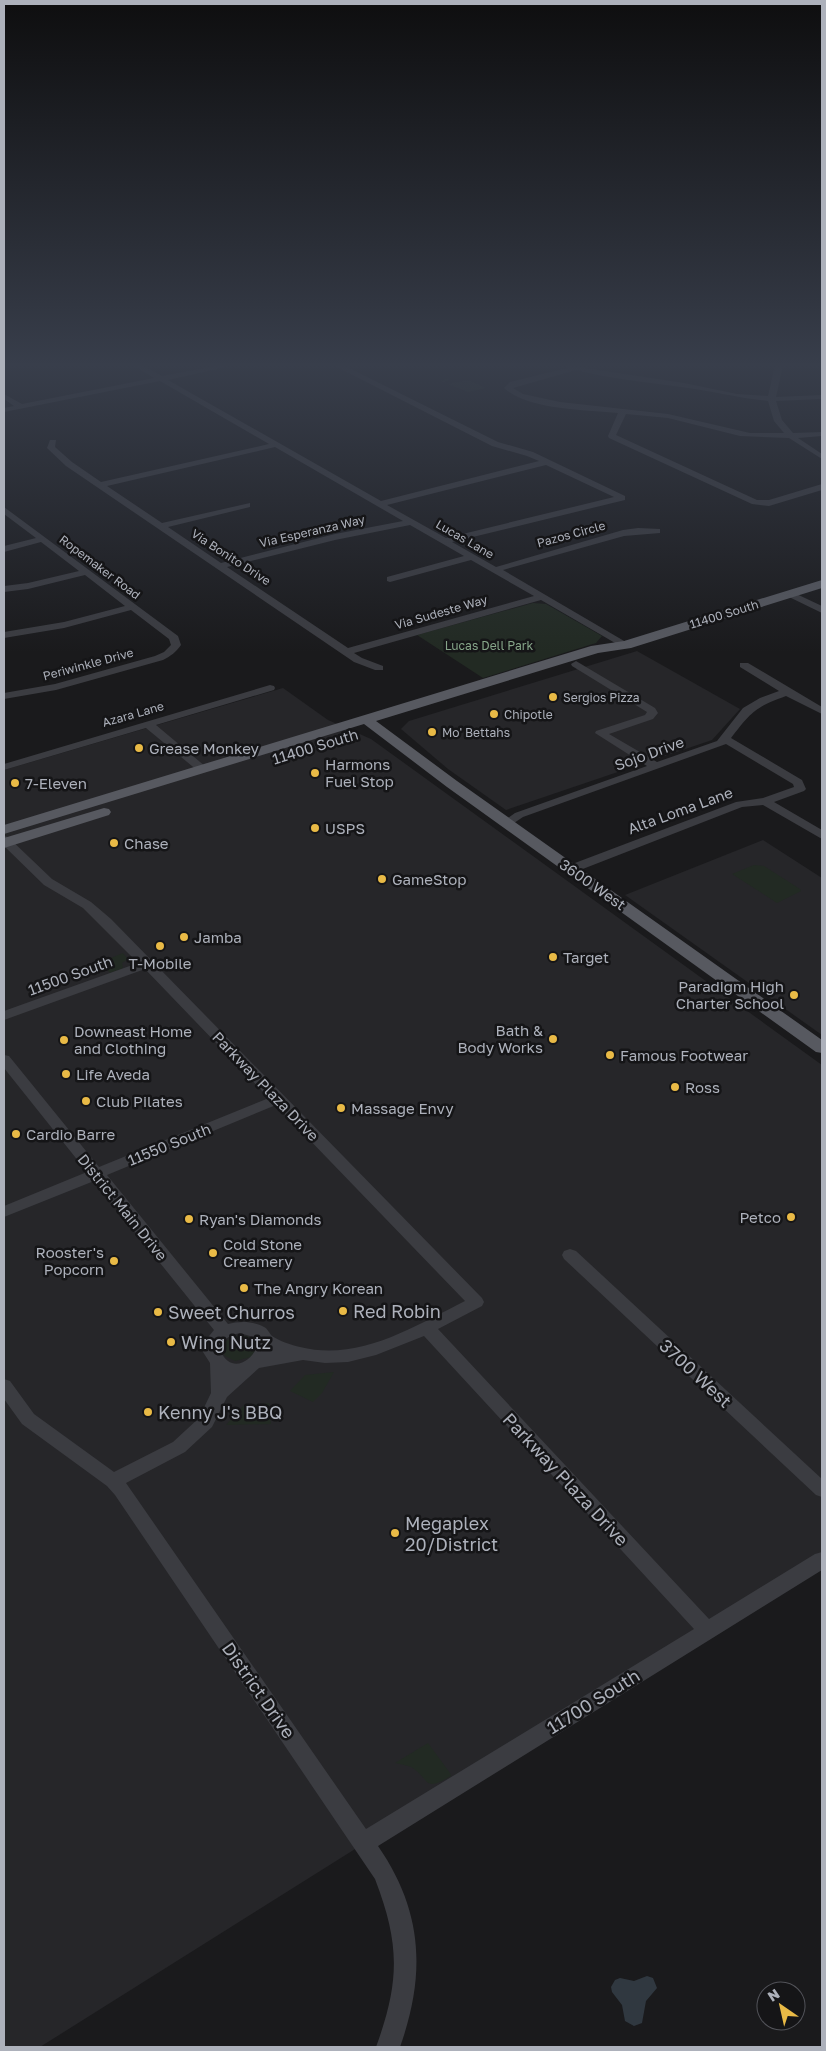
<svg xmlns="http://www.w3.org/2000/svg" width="826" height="2051" font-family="'Golos Text',sans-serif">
<rect width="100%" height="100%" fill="#1a1a1c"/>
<g fill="#262629">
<path d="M637,651L740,709L712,740L506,810L448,769L401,729L409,721Z"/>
<path d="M283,688L328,720L371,739L822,1065V1561L465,1780L40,2047H4V770Z"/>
<path d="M763,840L822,878V1035L625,895Z"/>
</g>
<g fill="#222a23">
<path d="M447,379L449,380L444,382L448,384L468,380L486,388L468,392L440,381Z"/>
<path d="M533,603L546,604L602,636L596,643L483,678L417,635Z"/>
<path d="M754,865L764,866L800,889L801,891L777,903L732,874Z"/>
<path d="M123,953L128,959L122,963L123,968L110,973L101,962Z"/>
<path d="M236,1336H247L255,1341L256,1349L251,1357L235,1361L225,1356L222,1349L226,1341Z"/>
<path d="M334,1372L322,1393L313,1402L290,1391L305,1375Z"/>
<path d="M269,1403L271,1424L226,1425L243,1406Z"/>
<path d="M428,1743L450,1773L451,1776C422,1793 431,1779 411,1767C406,1765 400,1764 395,1763Z"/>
</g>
<path fill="#303840" d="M647,1976L653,1978L657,1988L646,2001L642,2023L634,2026L625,2021L622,2005L612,1992L611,1987L615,1980L620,1978L634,1981Z"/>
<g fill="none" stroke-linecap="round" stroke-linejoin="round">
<g fill="#3b3c41" fill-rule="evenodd">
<path d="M133,365H142L162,376L220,365H235L168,380L381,501L539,461L527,456L492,446L333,365H343L498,442L533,452L625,496V500L452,542L496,567L623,530L638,528L660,529V533L624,536L503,570L631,645L626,648L622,647L541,600L354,653L362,658L383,666V670H375L354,662L66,466L47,448L50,440H56L55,447L72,462L101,482L269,444L160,381L4,412V408L14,406L4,399V394L22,404L154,378ZM275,447L403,521L335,534L221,563L168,527L250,507V503L162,523L107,486ZM546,465L614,497L446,538L387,505ZM410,525L464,556L387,577V581L390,582L471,560L534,596L348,648L227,567L335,540Z"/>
<path d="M565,365L684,383L737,394L768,396L775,365H783L776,397L822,395V399L776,401L782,420L793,433L822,432V436L798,438L822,454V459L789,438L740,436L668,418L626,414L616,435L757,500H769L822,484V490L769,506L752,504L609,438L608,436L618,413C587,410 528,410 504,388L510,382L567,368ZM576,370C610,379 646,382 681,387C711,391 739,398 768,401L774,421L784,433H750L668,414L560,402L523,394L513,388Z"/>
<path d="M4,507L178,636L181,645C176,652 171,656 163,660L56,690L4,699V693L55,684L155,656L164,652L171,645L169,639L131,610L64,628L4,638V632L64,622L125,606L85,575L28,589L4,592V586L28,583L79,571L41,542L4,552V546L36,538L4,514Z"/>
<path d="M790,591L822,606V613L787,596L785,594Z"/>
<path d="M576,661L655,708L658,713L653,719L609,734L657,762L717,741L743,708L760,698L779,691L740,667V663H748L822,707V714L786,696C755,707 751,712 731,738L802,780L806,789L804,791L774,802L822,830V839L763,805L742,807L575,872H567L565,869L567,866L736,802L763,798L794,787L793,784L726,744L523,817L511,825H503L501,823L515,813L647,766L595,733L596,731L645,715L647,712L572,666L571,664Z"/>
<path d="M270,685L274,686L275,688L274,690L156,725L206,767L208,769L206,771H198L146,728L4,770V764Z"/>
<path d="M4,836L8,837L52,879L91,902L111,919L482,1298L484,1302L482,1306L438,1329L709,1619L815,1554L822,1552V1570L378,1846C423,1911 426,1974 400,2047H376C400,1981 400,1944 375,1879L115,1495L107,1486L22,1424L4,1399V1379L10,1381L34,1414L114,1472L173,1442L199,1418L211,1393L210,1363L203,1352L205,1341L214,1330L94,1181L4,1217V1206L87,1172L4,1068V1055L9,1056L99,1167L269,1098L145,969L4,1020V1011L138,963L83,908L44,885L4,846ZM276,1105L465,1301C415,1326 359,1362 300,1347C292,1345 279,1341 272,1336C269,1333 268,1329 264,1327C254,1321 239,1321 228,1324L107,1175ZM240,1333L253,1337L258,1342C257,1354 241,1370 228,1361C225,1359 222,1354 220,1351C221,1340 229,1335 240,1333ZM424,1336L694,1629L366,1829L126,1483L185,1452L212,1427L227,1397L259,1368L303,1360L325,1363L348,1362L376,1355Z"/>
<path d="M570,1249L576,1251L822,1479V1497L816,1495L564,1259L562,1255L564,1251Z"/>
</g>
<g fill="#575960" fill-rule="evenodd">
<path d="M822,580V588L631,648L598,653L376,721L457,781L822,1040V1053L816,1052L447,787L364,724L4,834V825L591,646L624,641Z"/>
<path d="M104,808L109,809L111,812L109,815L4,848V838Z"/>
</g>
</g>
<linearGradient id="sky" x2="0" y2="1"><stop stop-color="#0e0e0f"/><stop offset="0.56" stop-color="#383e4b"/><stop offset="1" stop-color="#383e4b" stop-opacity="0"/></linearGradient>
<rect width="826" height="652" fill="url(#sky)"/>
<g fill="#e9ba46" stroke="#151517" stroke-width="2">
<circle cx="553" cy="697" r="5"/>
<circle cx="494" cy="714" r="5"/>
<circle cx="432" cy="732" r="5"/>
<circle cx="139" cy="748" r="5"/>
<circle cx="315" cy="773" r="5"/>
<circle cx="15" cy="783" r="5"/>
<circle cx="315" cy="828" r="5"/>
<circle cx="114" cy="843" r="5"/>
<circle cx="382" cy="879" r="5"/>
<circle cx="184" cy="937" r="5"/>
<circle cx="160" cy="946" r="5"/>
<circle cx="553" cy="957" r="5"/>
<circle cx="794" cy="995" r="5"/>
<circle cx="553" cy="1039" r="5"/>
<circle cx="64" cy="1040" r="5"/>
<circle cx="610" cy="1055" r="5"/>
<circle cx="66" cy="1074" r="5"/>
<circle cx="675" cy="1087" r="5"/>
<circle cx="86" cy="1101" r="5"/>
<circle cx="341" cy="1108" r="5"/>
<circle cx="16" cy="1134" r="5"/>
<circle cx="791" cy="1217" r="5"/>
<circle cx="189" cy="1219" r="5"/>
<circle cx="213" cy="1253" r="5"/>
<circle cx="114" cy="1261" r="5"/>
<circle cx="244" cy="1288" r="5"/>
<circle cx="343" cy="1311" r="5"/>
<circle cx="158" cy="1312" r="5"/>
<circle cx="171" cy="1342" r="5"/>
<circle cx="148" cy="1412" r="5"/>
<circle cx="395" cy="1533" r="5"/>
</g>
<g text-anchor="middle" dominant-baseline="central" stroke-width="5" stroke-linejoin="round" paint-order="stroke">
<g font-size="12" fill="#adb1bb" stroke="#151517">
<text transform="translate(312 531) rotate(-13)">Via Esperanza Way</text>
<text transform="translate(571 534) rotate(-15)">Pazos Circle</text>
<text transform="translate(465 539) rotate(30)">Lucas Lane</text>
<text transform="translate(231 557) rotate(33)">Via Bonito Drive</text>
<text transform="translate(100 567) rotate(37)">Ropemaker Road</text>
<text transform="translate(441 612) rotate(-16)">Via Sudeste Way</text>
<text transform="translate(724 614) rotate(-17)">11400 South</text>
<text transform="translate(88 664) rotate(-15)">Periwinkle Drive</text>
<text transform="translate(133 714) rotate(-16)">Azara Lane</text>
</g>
<g font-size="12" fill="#86a589" stroke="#151517">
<text x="489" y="645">Lucas Dell Park</text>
</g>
<g font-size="12" fill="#adb1bb" stroke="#151517" text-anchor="start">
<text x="563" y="697">Sergios Pizza</text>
<text x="504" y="714">Chipotle</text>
<text x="442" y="732">Mo' Bettahs</text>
</g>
<g font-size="15" fill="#adb1bb" stroke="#151517">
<text transform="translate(315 746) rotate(-17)">11400 South</text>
<text transform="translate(649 753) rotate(-20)">Sojo Drive</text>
<text transform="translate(680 810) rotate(-20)">Alta Loma Lane</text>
<text transform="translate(593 884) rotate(35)">3600 West</text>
<text transform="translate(70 975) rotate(-20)">11500 South</text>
<text transform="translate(266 1086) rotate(46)">Parkway Plaza Drive</text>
<text transform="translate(169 1144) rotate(-22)">11550 South</text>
<text transform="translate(123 1207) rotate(51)">District Main Drive</text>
</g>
<g font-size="15" fill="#adb1bb" stroke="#151517" text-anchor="start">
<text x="149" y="748">Grease Monkey</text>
<text x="325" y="764">Harmons<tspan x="325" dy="17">Fuel Stop</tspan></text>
<text x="25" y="783">7-Eleven</text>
<text x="325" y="828">USPS</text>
<text x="124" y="843">Chase</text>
<text x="392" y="879">GameStop</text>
<text x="194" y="937">Jamba</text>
<text x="563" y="957">Target</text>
<text x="160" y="963" text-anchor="middle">T-Mobile</text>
<text x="784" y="986" text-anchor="end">Paradigm High<tspan x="784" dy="17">Charter School</tspan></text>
<text x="543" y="1030" text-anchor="end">Bath &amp;<tspan x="543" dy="17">Body Works</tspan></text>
<text x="74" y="1031">Downeast Home<tspan x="74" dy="17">and Clothing</tspan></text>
<text x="620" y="1055">Famous Footwear</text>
<text x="76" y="1074">Life Aveda</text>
<text x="685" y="1087">Ross</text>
<text x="96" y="1101">Club Pilates</text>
<text x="351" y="1108">Massage Envy</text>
<text x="26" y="1134">Cardio Barre</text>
<text x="781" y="1217" text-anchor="end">Petco</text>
<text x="199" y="1219">Ryan's Diamonds</text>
<text x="223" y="1244">Cold Stone<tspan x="223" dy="17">Creamery</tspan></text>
<text x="104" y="1252" text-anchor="end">Rooster's<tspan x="104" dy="17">Popcorn</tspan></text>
<text x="254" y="1288">The Angry Korean</text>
</g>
<g font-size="18" fill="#adb1bb" stroke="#151517" text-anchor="start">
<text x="353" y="1311">Red Robin</text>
<text x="168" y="1312">Sweet Churros</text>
<text x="181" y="1342">Wing Nutz</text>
<text x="158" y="1412">Kenny J's BBQ</text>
<text x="405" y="1523">Megaplex<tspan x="405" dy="21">20/District</tspan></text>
</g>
<g font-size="18" fill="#adb1bb" stroke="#151517">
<text transform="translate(696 1373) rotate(43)">3700 West</text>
<text transform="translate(566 1479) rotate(47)">Parkway Plaza Drive</text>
<text transform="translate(259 1690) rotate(55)">District Drive</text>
<text transform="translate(593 1701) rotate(-32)">11700 South</text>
</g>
</g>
<rect width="826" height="2051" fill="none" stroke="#adb1bb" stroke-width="10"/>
<g transform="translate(781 2006) rotate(326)"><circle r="24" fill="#151517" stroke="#525359"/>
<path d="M0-4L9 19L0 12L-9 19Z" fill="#e9ba46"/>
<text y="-8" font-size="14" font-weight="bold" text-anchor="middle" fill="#adb1bb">N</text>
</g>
</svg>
